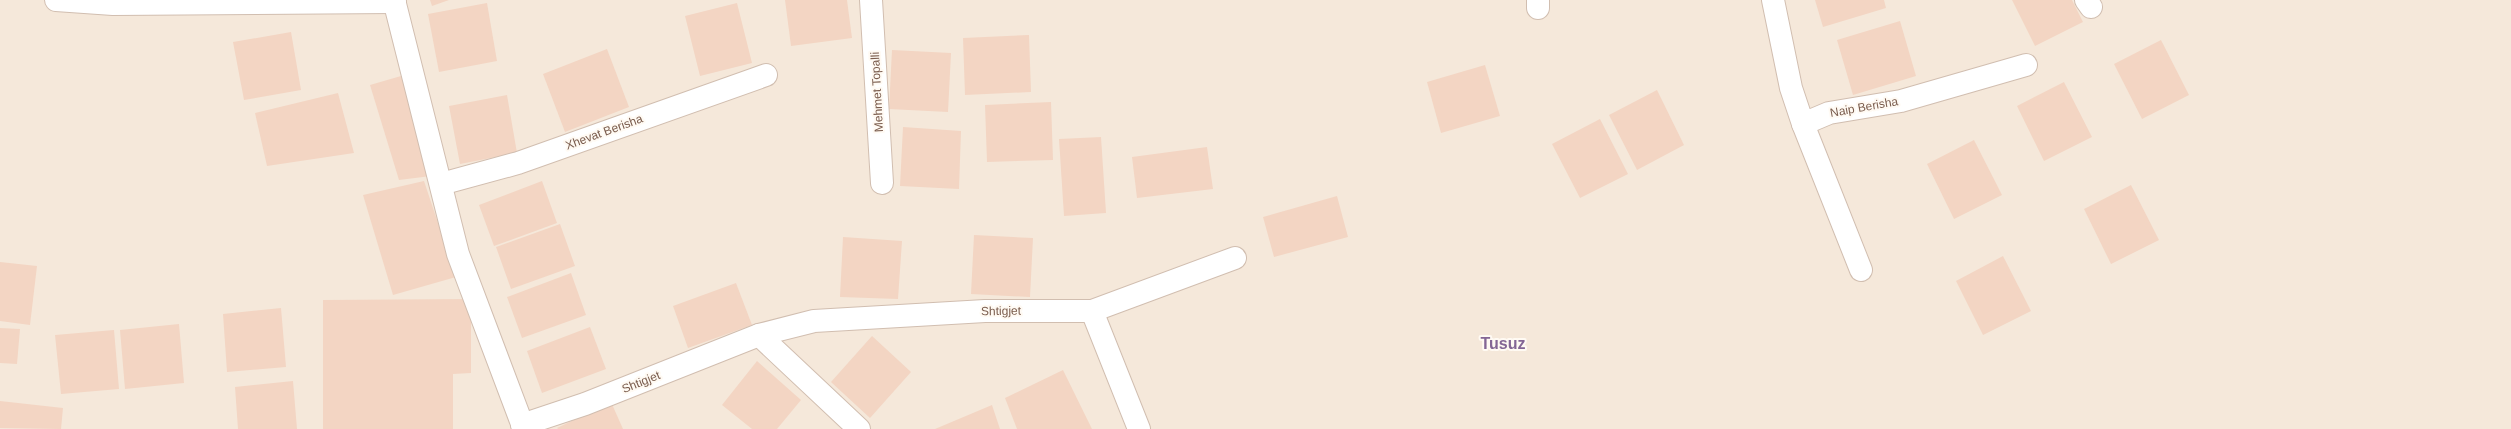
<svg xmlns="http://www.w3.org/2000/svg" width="2511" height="429" font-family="Helvetica,sans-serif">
<rect width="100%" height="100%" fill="#fdf6ec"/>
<rect fill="#f5e8da" x="0" y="0" width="2511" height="429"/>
<g fill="#f3d5c3">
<path d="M430,0H449L432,6Z"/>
<path d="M785,0H847L852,38L791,46Z"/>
<path d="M1815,0H1884L1886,8L1823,27Z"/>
<path d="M2012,0H2072L2083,22L2035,46Z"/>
<path d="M487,3L497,61L439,72L428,14Z"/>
<path d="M737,3L752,63L700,76L685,16Z"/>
<path d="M1900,21L1916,76L1853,95L1837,40Z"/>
<path d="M291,32L301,90L244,100L233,42Z"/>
<path d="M1029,35L1031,92L965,95L963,38Z"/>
<path d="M2161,40L2189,95L2142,119L2114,64Z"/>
<path d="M607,49L629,107L565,132L543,74Z"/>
<path d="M892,50L951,53L948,112L889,109Z"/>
<path d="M1485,65L1500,116L1441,133L1427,82Z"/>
<path d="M401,76L431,176L399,180L370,85Z"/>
<path d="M2064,82L2092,137L2044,161L2017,106Z"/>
<path d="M1657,90L1684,145L1637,170L1609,115Z"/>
<path d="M338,93L354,153L267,166L255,113Z"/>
<path d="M507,95L517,153L460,164L449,106Z"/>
<path d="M1051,102L1053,160L987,162L985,105Z"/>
<path d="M1600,119L1628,174L1580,198L1552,144Z"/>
<path d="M903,127L961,131L959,189L900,186Z"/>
<path d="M1101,137L1106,213L1064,216L1059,139Z"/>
<path d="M1974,140L2002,195L1954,219L1927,164Z"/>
<path d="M1207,147L1213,189L1137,198L1132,157Z"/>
<path d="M424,181L456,277L393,295L363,195Z"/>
<path d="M542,181L557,223L494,246L479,205Z"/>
<path d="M2131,185L2159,240L2111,264L2084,209Z"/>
<path d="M1337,196L1348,237L1274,257L1263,217Z"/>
<path d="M560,224L575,266L511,289L496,247Z"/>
<path d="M974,235L1033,238L1030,297L971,294Z"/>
<path d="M843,237L902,241L898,299L840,297Z"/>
<path d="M2003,256L2031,311L1983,335L1956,281Z"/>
<path d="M0,262L37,266L30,325L0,321Z"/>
<path d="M571,273L586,315L522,338L507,297Z"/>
<path d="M736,283L752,325L688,348L673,306Z"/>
<path d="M471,299V373L453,374V429H323V300Z"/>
<path d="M281,308L286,367L227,372L223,314Z"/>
<path d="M179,324L184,383L125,389L120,330Z"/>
<path d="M590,327L606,369L542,393L527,351Z"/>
<path d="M0,328L20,329L17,364L0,363Z"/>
<path d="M114,330L119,389L61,394L55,335Z"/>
<path d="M872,336L911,372L870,418L831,382Z"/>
<path d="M757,361L801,400L777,429H752L722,405Z"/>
<path d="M1063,370L1092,429H1017L1005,398Z"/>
<path d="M293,381L297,429H238L235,387Z"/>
<path d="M0,401L63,408L61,429L0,428Z"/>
<path d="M611,402L623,429H558L557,428Z"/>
<path d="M992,405L1000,429H935Z"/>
</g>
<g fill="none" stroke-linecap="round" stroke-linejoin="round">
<defs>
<g id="minor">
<path d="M56,0L113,4L395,2"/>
<path d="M871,0L882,183"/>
<path d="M1538,0V8"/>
<path d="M1773,0L1791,88L1803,124L1829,113L1901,101L2026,65"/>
<path d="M2086,0L2091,7"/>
<path d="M1803,124L1861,270"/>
<path d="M441,184L518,163L766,75"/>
<path d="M1092,311L1139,429"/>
<path d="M759,335L859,429"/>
<path d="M522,425L585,404L759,335L814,321L985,311H1092L1235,258"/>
</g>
<path id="tertiary" d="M394,0L458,254L524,429"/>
</defs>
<use href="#minor" stroke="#d1beb0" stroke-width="24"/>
<use href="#tertiary" stroke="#d1beb0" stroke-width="24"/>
<use href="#minor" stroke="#fff" stroke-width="22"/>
<use href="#tertiary" stroke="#fff" stroke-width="22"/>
</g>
<g text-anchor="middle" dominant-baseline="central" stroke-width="4" stroke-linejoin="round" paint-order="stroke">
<g font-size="12" fill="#7a5c4d" stroke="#fffaf3">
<text transform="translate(877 92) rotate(-93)">Mehmet Topalli</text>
<text transform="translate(1864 107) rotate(-10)">Naip Berisha</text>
<text transform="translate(604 132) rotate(-20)">Xhevat Berisha</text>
<text transform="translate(1001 311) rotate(-1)">Shtigjet</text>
<text transform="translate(641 382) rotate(-22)">Shtigjet</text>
</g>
<g font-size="16" font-weight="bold" fill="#846695" stroke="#fffaf3">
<text x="1503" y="343">Tusuz</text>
</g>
</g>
</svg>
